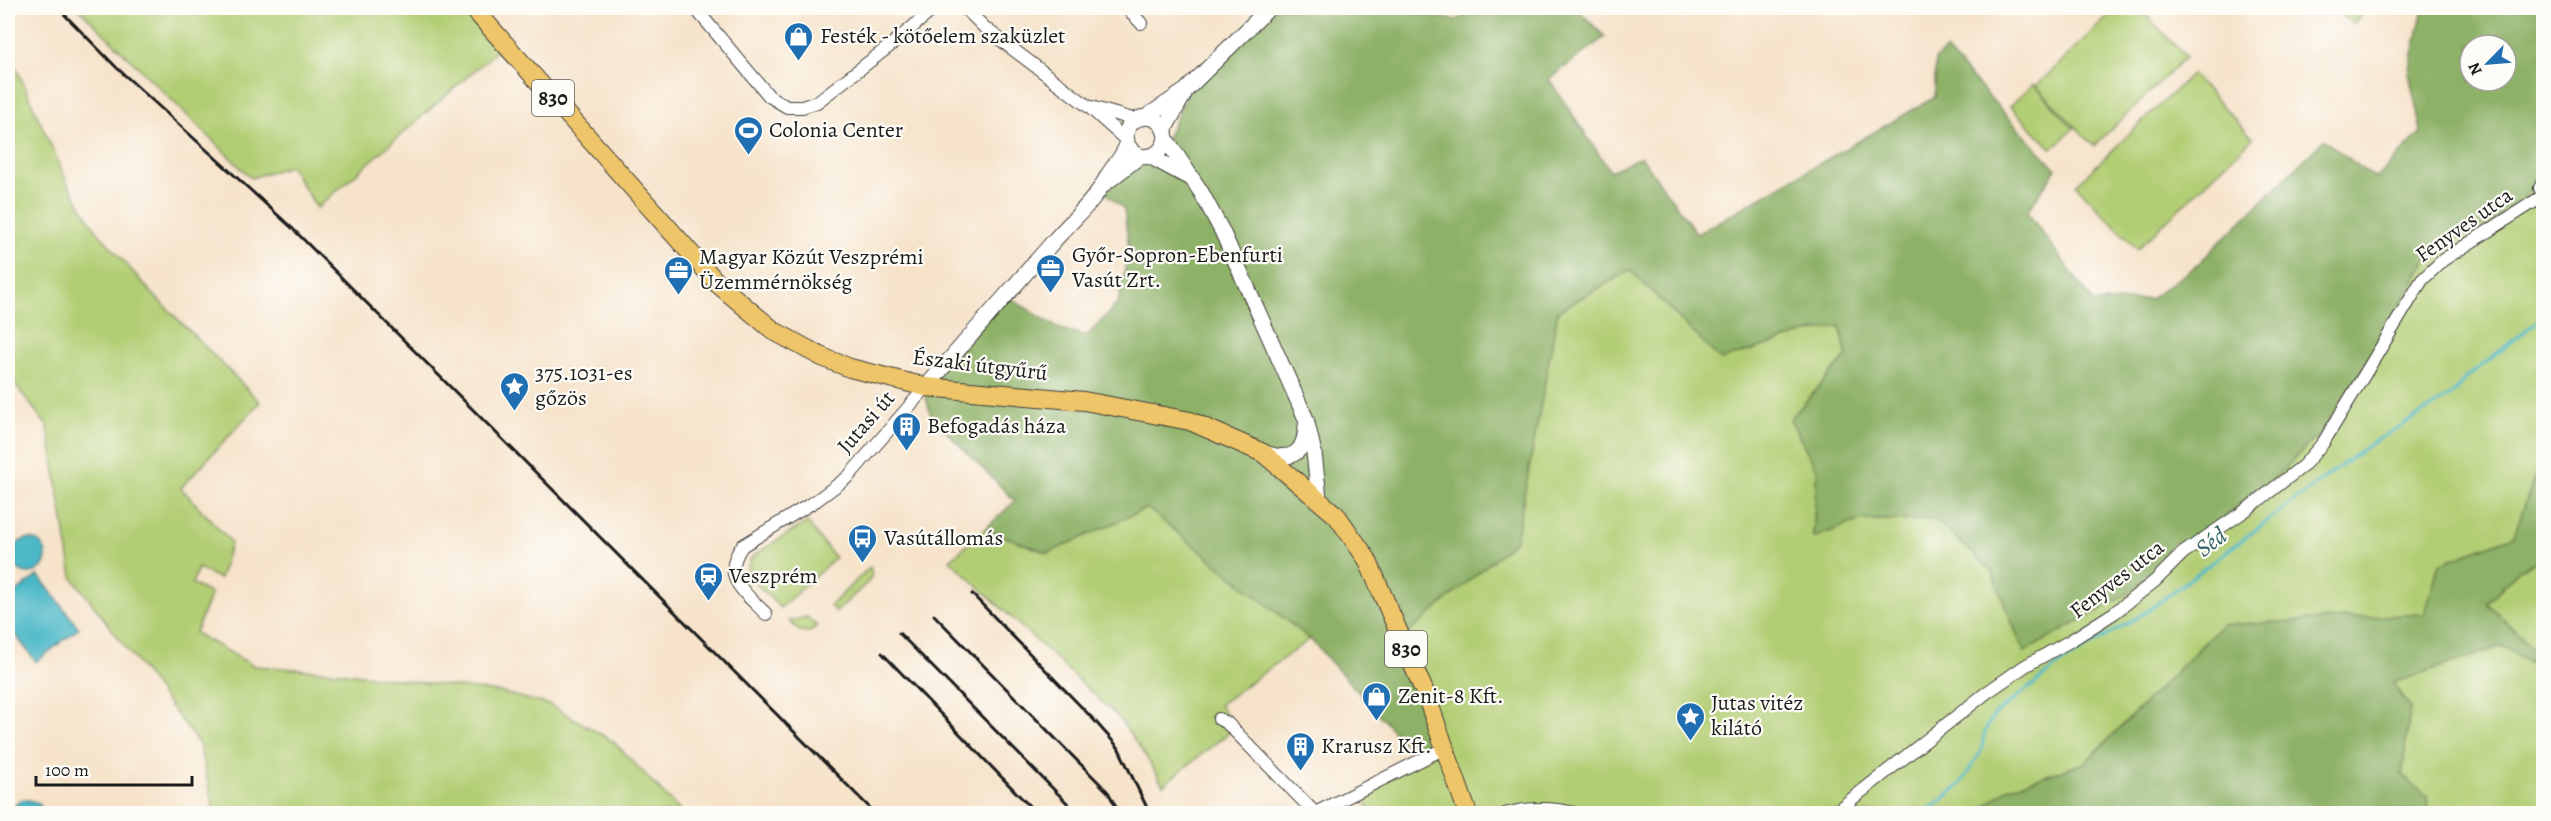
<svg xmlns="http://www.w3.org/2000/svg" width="2551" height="821" font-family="Alegreya,serif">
<rect width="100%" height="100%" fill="#fdfcf7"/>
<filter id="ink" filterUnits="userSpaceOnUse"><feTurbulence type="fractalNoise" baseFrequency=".0167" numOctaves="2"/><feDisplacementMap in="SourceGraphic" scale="12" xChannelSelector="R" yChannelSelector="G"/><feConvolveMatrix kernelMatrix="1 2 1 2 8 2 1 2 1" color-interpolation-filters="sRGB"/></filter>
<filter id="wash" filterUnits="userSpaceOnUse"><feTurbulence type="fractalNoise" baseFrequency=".008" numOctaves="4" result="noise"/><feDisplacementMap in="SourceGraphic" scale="24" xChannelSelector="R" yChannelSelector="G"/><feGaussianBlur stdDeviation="1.35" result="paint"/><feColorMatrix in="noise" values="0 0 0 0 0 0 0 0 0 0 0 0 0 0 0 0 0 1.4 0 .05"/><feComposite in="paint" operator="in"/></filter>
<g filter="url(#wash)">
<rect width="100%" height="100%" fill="#f6e3ca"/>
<g fill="#b2ce74" stroke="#677548" stroke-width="1.5">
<path d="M78,8H476L506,43L317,208L290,166L251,178Z"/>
<path d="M2117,8H2139L2186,57L2094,146L2036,86Z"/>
<path d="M2336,8H2367L2353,24L2335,9Z"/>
<path d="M8,43L14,63L68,184L96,230L151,292L260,402L181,488L231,542L220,579L198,568L192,584L211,594L195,633L254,666L338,672L499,692L550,705L613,741L682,813H215L199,744L72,577L48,427L8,375Z"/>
<path d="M2192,74L2253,138L2137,249L2076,185Z"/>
<path d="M2033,84L2074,128L2052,149L2010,106Z"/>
<path d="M2543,175V453L2514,536L2439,564L2425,614L2222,625L2085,763L2008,788L1977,813L1585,814L1562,809L1500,814H1371L1361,792L1444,749L1403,637L1541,397L1558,311L1630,270L1721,359L1802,334L1840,326L1847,356L1790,419L1817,470L1813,537L1861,520H1936L1991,570L2024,652L2122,597L2276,477L2333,419L2432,251L2514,210Z"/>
<path d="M1147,508L1310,639L1219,705L1236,727L1163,785L1145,755L1119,718L950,560L985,529L1048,553Z"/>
<path d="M807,522L835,558L780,608L750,577L747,568L752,557L757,553Z"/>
<path d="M2543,555V659L2487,603L2519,570L2537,561Z"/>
<path d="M870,567L872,574L869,581L836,612L830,606Z"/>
<path d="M807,617L817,626L810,632L800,631L789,621Z"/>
<path d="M2502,646L2540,668L2543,666V813H2428L2427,797L2402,775L2410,708L2393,682Z"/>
</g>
<g fill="#8db166" stroke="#546641" stroke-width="1.5" fill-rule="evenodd">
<path d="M1266,8H1372L1378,15L1390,8H1409L1413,13L1457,20L1475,8H1576L1605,37L1549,79L1610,171L1641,157L1697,234L1935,97V59L1946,50L2056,169L2027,212L2094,303L2150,299L2197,265L2324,140L2376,179L2421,132L2409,73L2423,8H2543V175L2514,210L2432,251L2333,419L2276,477L2122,597L2024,652L1991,570L1936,520H1861L1813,538L1817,470L1790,419L1847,356L1840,326L1802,334L1721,360L1630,270L1558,311L1516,540L1404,637L1444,749L1421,761L1310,639L1147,508L1048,553L985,529L1015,501L931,416L926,398V384L1003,294L1060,329L1087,336L1118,303L1129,250L1124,209L1099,187L1141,158L1185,176L1167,138L1192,83ZM2470,45H2506V81H2470Z"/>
<path d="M2543,453V555L2537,561L2519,570L2487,603L2543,659V666L2540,668L2502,646L2393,683L2410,708L2402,775L2427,797L2428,813H1977L2008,788L2085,763L2222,625L2425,614L2439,564L2514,536Z"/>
</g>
<g fill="#4cb8c7" stroke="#346a72" stroke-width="1.5">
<circle cx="29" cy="556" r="17"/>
<path d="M38,575L79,628L36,662L8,625V599Z"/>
<path d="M24,799L39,803L45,813H11L17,803Z"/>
</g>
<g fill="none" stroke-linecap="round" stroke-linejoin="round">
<path stroke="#4cb8c7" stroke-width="3" d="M1924,814L1960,785L1981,751L1985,731L1994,715L2061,663L2146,612L2366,447L2452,395L2466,378L2544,316"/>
</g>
</g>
<g filter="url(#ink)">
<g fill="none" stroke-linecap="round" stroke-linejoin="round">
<defs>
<g id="minor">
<path d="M695,8L769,96L787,107H802L817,102L891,45L935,8"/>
<path d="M965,8L985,28L1089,107L1126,140"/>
<path d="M1127,8L1141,23"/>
<path d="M1091,107L1136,120"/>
<path d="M2544,180L2540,188L2544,196"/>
<path d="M766,614C745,592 720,578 742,546L817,500L848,477L926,387"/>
<path d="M1219,719L1227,723L1315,813L1445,748"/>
<path d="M1505,814C1529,807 1555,808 1579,814"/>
<path d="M1833,814L1986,693L2025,666L2070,641L2114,613L2155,581L2183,553L2246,510L2303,466L2323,443L2422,280L2443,260L2543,196"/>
</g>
<g id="tertiary">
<path d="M1146,117L1185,91L1269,8"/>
<path d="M1164,130L1184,94"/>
<path d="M1166,139L1201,192L1222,231L1306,419L1314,453L1319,498"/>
<path d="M1149,156L1188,177"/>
<path d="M1103,185L1140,156"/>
<path d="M926,387C968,338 1011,290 1053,242C1071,221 1096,200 1108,175C1113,166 1126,153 1127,143C1127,139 1125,135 1127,130C1132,116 1151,113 1161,124C1178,146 1144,173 1127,144"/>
<path d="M1265,453C1291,462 1305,454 1306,425"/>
</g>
<path id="primary" d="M473,8L718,284L774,331L822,357L850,368L926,387L1084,401L1190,421L1263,453L1337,516L1367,559L1426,695L1468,814"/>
</defs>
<use href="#minor" stroke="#3d3a36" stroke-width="14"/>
<use href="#tertiary" stroke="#3d3a36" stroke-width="17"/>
<use href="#primary" stroke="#3d3a36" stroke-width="20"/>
<use href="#minor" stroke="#fff" stroke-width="12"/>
<use href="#tertiary" stroke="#fff" stroke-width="15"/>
<use href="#primary" stroke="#eec569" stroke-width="18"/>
<g stroke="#1c1c1c" stroke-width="3">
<path d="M58,8L117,68L292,228L876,814"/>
<path d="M972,594L1094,720L1118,747L1150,814"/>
<path d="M934,615L1108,792L1120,814"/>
<path d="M899,633L1078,814"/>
<path d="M882,653L1037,814"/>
</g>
</g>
</g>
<defs>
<symbol id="shop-pin" viewBox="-11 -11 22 30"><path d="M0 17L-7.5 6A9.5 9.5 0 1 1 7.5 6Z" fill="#1f6fb2" stroke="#fdfcf7"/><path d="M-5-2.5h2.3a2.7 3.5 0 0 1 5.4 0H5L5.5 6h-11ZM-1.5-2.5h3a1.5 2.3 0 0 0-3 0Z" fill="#fff"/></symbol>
<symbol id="stadium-pin" viewBox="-11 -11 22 30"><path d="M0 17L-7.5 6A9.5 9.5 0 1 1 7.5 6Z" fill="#1f6fb2" stroke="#fdfcf7"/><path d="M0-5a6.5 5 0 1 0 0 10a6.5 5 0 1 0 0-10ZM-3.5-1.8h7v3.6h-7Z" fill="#fff"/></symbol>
<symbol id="office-pin" viewBox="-11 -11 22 30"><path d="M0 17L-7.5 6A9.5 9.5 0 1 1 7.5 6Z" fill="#1f6fb2" stroke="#fdfcf7"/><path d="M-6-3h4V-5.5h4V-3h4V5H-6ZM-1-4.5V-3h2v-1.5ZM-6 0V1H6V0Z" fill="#fff"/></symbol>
<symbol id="sight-pin" viewBox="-11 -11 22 30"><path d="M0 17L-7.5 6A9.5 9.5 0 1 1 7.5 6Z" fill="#1f6fb2" stroke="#fdfcf7"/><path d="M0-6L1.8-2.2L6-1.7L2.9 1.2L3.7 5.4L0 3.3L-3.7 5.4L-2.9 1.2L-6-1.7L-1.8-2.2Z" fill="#fff"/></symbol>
<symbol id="building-pin" viewBox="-11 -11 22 30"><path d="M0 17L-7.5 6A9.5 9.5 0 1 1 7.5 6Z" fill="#1f6fb2" stroke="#fdfcf7"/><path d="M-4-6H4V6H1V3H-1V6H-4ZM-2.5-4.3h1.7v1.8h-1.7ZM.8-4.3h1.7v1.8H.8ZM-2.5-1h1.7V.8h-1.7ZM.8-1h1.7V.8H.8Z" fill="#fff"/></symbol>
<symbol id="bus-pin" viewBox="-11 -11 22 30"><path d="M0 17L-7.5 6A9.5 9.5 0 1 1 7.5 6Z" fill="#1f6fb2" stroke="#fdfcf7"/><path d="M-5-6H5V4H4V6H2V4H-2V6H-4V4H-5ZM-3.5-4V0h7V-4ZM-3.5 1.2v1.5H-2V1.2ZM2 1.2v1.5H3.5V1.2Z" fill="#fff"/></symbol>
<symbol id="station-pin" viewBox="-11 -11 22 30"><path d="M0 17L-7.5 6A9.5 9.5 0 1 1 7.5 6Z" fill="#1f6fb2" stroke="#fdfcf7"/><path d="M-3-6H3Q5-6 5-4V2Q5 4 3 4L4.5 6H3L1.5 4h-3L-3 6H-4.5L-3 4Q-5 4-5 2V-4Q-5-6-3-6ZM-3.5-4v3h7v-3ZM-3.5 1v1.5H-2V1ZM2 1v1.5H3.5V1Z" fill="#fff"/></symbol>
</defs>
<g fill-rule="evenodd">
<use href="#shop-pin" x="782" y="20" width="33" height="45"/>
<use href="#stadium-pin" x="732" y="114" width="33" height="45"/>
<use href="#office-pin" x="1034" y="252" width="33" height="45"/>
<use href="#office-pin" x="662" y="254" width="33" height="45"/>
<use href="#sight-pin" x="498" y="370" width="33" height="45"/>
<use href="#building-pin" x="890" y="410" width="33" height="45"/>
<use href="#bus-pin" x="846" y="522" width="33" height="45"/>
<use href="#station-pin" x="692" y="560" width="33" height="45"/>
<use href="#shop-pin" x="1360" y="680" width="33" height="45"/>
<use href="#sight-pin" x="1674" y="700" width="33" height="45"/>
<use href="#building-pin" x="1284" y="730" width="33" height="45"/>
</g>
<g text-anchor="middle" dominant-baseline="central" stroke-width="4.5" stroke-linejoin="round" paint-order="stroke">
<g fill="#fdfcf7" stroke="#605f5e" stroke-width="1.5">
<rect x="532" y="80" width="42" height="36" rx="4.5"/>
<rect x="1385" y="631" width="42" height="36" rx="4.5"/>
</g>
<g font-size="21" font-weight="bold" fill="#1c1c1c">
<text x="553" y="98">830</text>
<text x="1406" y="649">830</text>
</g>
<g font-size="22" fill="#1c1c1c" stroke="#fdfcf7" text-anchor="start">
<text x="820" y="36">Festék - kötőelem szaküzlet</text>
<text x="769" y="130">Colonia Center</text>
<text x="1072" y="255">Győr-Sopron-Ebenfurti<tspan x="1072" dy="25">Vasút Zrt.</tspan></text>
<text x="699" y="257">Magyar Közút Veszprémi<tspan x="699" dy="25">Üzemmérnökség</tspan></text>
<text x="535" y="373">375.1031-es<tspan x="535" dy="25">gőzös</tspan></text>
<text x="927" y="426">Befogadás háza</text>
<text x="884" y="538">Vasútállomás</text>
<text x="729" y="576">Veszprém</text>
<text x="1398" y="696">Zenit-8 Kft.</text>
<text x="1711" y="703">Jutas vitéz<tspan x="1711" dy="25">kilátó</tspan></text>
<text x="1321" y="746">Krarusz Kft.</text>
</g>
<g font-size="22" fill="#1c1c1c" stroke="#fdfcf7">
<text transform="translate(2464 225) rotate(-35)">Fenyves utca</text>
<text transform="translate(980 365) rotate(7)">Északi útgyűrű</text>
<text transform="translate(866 422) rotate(-49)">Jutasi út</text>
<text transform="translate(2117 579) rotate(-38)">Fenyves utca</text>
</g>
<g font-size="24" font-style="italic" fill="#326269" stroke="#fdfcf7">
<text transform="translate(2211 542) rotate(-37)">Séd</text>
</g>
</g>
<rect width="2551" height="821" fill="none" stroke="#fdfcf7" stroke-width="30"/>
<g transform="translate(2488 63) rotate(245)"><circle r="28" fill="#fdfcf7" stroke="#a3a29f" stroke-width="1.5"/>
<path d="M0-4.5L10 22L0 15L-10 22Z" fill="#1f6fb2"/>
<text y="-9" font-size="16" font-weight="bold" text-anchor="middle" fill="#1c1c1c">N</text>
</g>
<path d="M36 776v9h156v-9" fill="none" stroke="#1c1c1c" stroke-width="3"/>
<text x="45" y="776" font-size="18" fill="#1c1c1c" stroke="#fdfcf7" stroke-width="4.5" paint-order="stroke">100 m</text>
</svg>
